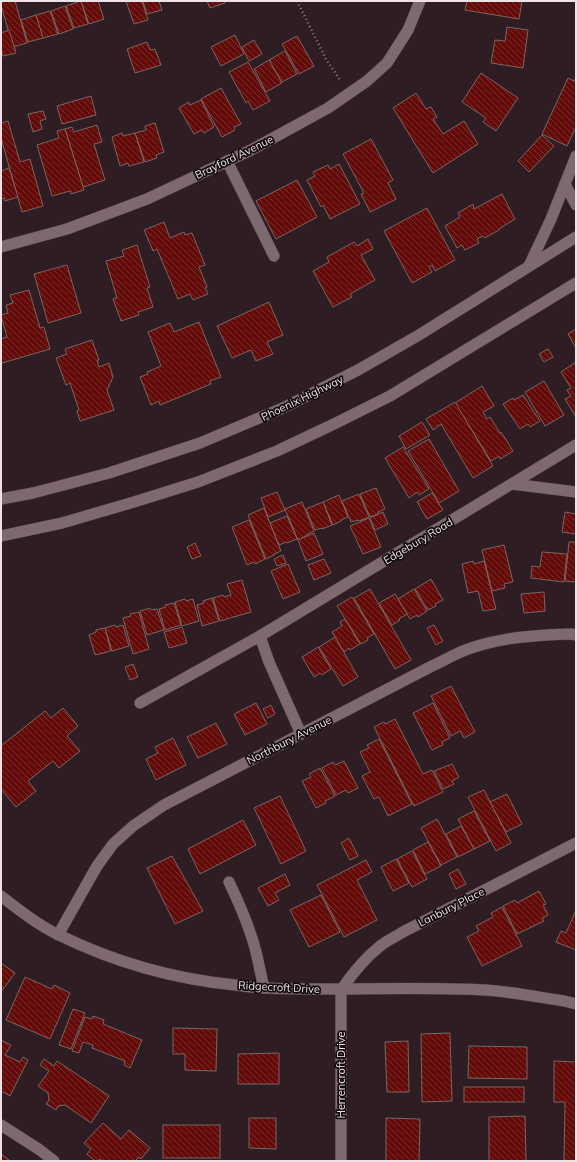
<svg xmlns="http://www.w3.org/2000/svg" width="577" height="1162" font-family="Mulish,sans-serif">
<defs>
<pattern id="building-back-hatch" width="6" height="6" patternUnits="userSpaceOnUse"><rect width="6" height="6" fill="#630b09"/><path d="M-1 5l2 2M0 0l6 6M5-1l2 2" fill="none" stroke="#7a2e2d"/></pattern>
</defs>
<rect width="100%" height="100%" fill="#2e1d22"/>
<g fill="url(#building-back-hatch)" stroke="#7a6562">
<path d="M4,1H15L27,43L13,47L1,5V2Z"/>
<path d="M81,1H98L104,19L89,24Z"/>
<path d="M81,1L88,24L74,28L66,6Z"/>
<path d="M126,1H142L148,20L134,24Z"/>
<path d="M143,1H159L162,10L147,14Z"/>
<path d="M207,1H224L225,3L210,8Z"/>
<path d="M467,1H522L519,19L465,10Z"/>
<path d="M65,6L73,29L59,34L51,11Z"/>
<path d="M50,11L58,34L43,38L36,15Z"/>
<path d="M36,15L43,38L28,42L21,20Z"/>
<path d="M507,27L528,30L523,68L491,63L495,40L505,41Z"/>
<path d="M9,30L16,53L3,56L1,50V33Z"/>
<path d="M235,35L244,54L221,66L211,47Z"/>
<path d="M297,36L314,66L299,74L282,44Z"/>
<path d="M254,40L262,54L249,61L242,47Z"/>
<path d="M147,42L150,50L155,49L161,65L135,73L127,49Z"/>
<path d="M285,51L297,74L282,82L269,60Z"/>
<path d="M269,60L282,83L266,92L254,69Z"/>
<path d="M248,62L270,101L253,110L248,101L246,103L229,72Z"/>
<path d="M481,73L518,98L496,131L483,122L486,118L462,102Z"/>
<path d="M576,77V127L567,146L542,134L568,78L574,81Z"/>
<path d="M221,88L241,124L234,127L235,130L222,137L201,99Z"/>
<path d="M416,93L426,109L431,107L437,117L433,119L443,134L464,121L478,144L433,173L393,108Z"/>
<path d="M91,96L96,115L62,124L57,106Z"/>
<path d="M201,100L214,127L204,133L202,130L194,134L179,108L189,102L190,105Z"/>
<path d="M43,111L46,119L40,121L42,129L33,132L28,114Z"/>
<path d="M8,121L20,162L30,159L43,206L22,212L1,138V123Z"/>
<path d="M155,123L164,152L156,155L157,158L145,162L135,133L146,130L145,126Z"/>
<path d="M97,125L102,142L94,144L105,180L83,187L65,129L72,127L74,132Z"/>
<path d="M65,129L84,190L71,194L70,191L52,196L37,145L59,138L57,131Z"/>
<path d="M122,133L123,136L135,133L144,162L129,166L128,163L120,166L112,137Z"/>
<path d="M542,135L554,146L529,172L518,161Z"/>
<path d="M371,139L393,180L388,183L396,199L370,212L361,194L364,193L343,154Z"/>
<path d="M339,164L360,204L330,219L323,205L321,207L307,180L315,176L313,172L328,165L330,169Z"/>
<path d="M9,168L18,197L5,201L4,198L1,199V171Z"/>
<path d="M297,180L317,217L276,239L256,201Z"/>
<path d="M502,194L515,219L499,229V230L485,238L483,236L477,239L479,243L465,250L462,245L457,248L445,226L460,217L458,213L473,204L474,209Z"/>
<path d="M427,208L455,260L435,271L432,265L429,267L432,272L412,283L384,231Z"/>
<path d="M164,222L170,238L184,232L185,235L192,233L205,265L199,267L207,287L205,288L208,294L193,300L190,294L178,299L157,249L153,251L144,230Z"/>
<path d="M368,239L373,249L361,255L375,280L350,294L352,297L333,307L313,271L329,262L327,257L354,242L357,246Z"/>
<path d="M137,245L150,287L147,288L153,307L138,312L139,315L121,321L113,299L117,298L106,261L124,256L122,250Z"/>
<path d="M67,265L81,313L48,323L34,274Z"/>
<path d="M29,290L40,328L44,327L50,349L2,363L1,358V339L7,337L1,315L8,313L6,305L13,303L10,295Z"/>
<path d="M269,302L283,335L267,342L273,354L256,361L251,350L232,358L217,326Z"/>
<path d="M199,322L221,377L210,381L211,384L160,405L159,401L151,405L140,377L148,374L147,372L161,366L148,332L170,323L174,332Z"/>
<path d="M576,329V348L568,334Z"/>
<path d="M92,340L99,360H97L99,367L109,363L113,377L107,390L114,410L80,421L77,411L79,410L70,383L66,385L56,358L67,354L65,349Z"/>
<path d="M548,349L553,357L544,362L539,354Z"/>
<path d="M576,362V417L565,399L571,396L567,390L571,388L561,372Z"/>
<path d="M544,381L564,415L545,426L525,392Z"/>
<path d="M482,386L494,406L483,412L487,419L490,417L500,433L501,432L513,451L500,459L499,456L491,461L455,403Z"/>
<path d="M523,395L540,421L530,427L528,424L520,429L503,404L513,398L514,400Z"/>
<path d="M455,402L493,466L473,478L441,424L433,430L426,419Z"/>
<path d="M422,422L430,435L406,449L399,436Z"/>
<path d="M429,439L459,491L439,503L408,451Z"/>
<path d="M403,447L429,489L419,495L417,492L409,498L385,458Z"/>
<path d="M376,488L385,509L378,512V514L370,517L360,494Z"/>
<path d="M277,492L285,510L268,517L261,498Z"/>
<path d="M432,493L443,510L427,519L417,502Z"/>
<path d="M359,494L369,517L359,521L358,520L351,522L342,501Z"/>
<path d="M339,495L348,517L341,520V521L333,525L323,502Z"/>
<path d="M302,502L314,531L306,535V536L298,540L285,509Z"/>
<path d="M323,502L332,525L322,529V528L315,530L306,509Z"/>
<path d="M264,508L281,551L274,554V555L266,559L248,515Z"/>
<path d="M383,512L388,524L375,530L370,518Z"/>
<path d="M565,512L576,514V534L562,532Z"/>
<path d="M287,516L297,539L287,543L286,542L279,545L270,523Z"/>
<path d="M369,518L381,547L363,554L350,526Z"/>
<path d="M249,520L265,559L255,564L254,562L247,565L232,527Z"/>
<path d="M314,533L323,554L306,561L298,540Z"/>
<path d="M569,542H576V582L565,581Z"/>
<path d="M195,543L201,556L192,559L187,547Z"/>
<path d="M504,545L513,582L504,584L505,588L492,591L482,550Z"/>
<path d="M542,552L567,554L564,582L531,578L532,566L540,567Z"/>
<path d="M283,555L286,563L277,566L274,559Z"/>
<path d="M324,559L331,573L314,580L308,565Z"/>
<path d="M473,561L474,564L484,561L496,609L483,611L478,591L468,593L462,564Z"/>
<path d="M288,564L300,592L283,599L271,571Z"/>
<path d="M431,579L443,600L435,604L436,606L428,610L415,589Z"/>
<path d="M242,580L251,612L220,621L213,598L223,595L224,597L231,595L227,584Z"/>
<path d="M370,589L411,660L395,669L354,598Z"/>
<path d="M414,589L427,611L418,617L417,615L410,619L398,599Z"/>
<path d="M544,592L545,611L524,613L521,594Z"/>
<path d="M395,594L407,614L399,619L400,620L392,625L379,603Z"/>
<path d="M352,597L374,634L367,638L368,640L361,644L337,606Z"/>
<path d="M212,598L219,621L202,626L197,605L204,603L203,601Z"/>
<path d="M185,599L186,601L193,599L199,621L182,626L175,602Z"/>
<path d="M174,603L181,625L165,630L159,609L166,607L165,605Z"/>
<path d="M150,608L151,610L157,609L164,630L147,635L140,611Z"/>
<path d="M139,612L149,649L133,654L123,618L131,616L130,614Z"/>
<path d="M345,619L360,644L350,650L349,648L344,652L332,632L342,626L340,622Z"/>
<path d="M115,625L116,627L123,625L129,646L112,651L105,628Z"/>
<path d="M434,625L443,641L436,645L427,628Z"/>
<path d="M182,627L187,643L169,648L164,632Z"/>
<path d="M105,628L111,651L95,655L89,635L96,632V630Z"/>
<path d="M335,637L358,677L343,686L319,647Z"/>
<path d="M318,647L331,669L322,675L320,673L314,677L302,657Z"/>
<path d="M133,664L138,677L130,680L125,667Z"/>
<path d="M451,686L475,732L464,738L460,731L451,736L431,696Z"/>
<path d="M256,703L267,724L245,735L234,714Z"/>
<path d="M433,703L450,738L442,742L443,745L432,750L413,713Z"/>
<path d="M271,705L275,714L268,718L263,709Z"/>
<path d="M63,708L78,726L67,736L80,751L59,768L53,761L28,781L36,791L16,807L1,789V744L2,745L45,711L51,718Z"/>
<path d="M395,719L423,774L432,770L443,792L414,806L374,727L384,722L385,724Z"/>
<path d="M216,723L227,744L198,758L187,737Z"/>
<path d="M173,738L186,765L156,780L146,759L158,753L155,747Z"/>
<path d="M379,739L412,804L388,816L379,797L374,799L362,776L370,772L360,752L369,748L367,745Z"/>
<path d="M344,761L358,788L348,793L346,790L336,795L322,768L333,762L335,765Z"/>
<path d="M452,764L459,777L452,781L454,784L443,789L434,771Z"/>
<path d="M320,768L335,796L325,801L326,803L316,808L302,781L311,777L309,774Z"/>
<path d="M484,790L511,843L496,851L468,797Z"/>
<path d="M507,794L522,824L506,832L490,802Z"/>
<path d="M280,796L306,851L281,864L254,808Z"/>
<path d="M474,811L490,841L474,849L458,819Z"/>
<path d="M437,819L457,857L441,865L421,828Z"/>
<path d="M243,820L256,845L200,874L188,849Z"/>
<path d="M461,826L474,849L458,857L446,834Z"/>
<path d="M349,838L358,856L350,860L341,843Z"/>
<path d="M428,842L441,866L425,874L413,850Z"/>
<path d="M412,851L427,879L412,887L397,859Z"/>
<path d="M172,856L203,911L175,924L147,868Z"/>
<path d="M396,859L409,883L393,891L381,867Z"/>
<path d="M366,860L372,872L357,880L377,920L344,937L317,885Z"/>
<path d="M458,869L466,884L456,889L449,874Z"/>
<path d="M285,874L290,885L275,893L279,900L268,906L258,888Z"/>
<path d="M539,891L546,904L543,905L548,915L542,918L544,921L517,934L503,906L515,900L517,903Z"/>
<path d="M321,895L340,932L309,947L290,910Z"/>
<path d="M502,907L522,946L482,966L467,937L479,931L476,926L493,917L491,913Z"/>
<path d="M576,910V950L556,942L561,931L566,933Z"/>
<path d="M1,963L15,973L1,992Z"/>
<path d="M25,977L52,989L54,985L70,993L50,1039L6,1020Z"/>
<path d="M73,1009L85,1013L71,1049L59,1045Z"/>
<path d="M93,1016L104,1020L103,1024L142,1040L130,1068L124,1065L125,1061L92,1048L93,1045L83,1042L79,1053L72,1051L85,1017L92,1019Z"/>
<path d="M173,1028L217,1029L216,1071L185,1070V1054H173Z"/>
<path d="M450,1033L452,1101L422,1102L421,1034Z"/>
<path d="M1,1040L11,1045L5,1055L20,1062L23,1057L28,1060L10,1096L1,1091Z"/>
<path d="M408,1041L409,1092H387L385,1042Z"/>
<path d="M469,1046L527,1047V1079L468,1078Z"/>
<path d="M279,1053V1084H238V1054Z"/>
<path d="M44,1059L54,1066L57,1061L109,1096L91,1123L65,1105L58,1106L56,1110L46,1104L49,1100L48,1093L38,1086L49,1071L40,1065Z"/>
<path d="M554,1061L576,1062V1161H564L565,1102H554Z"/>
<rect x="464" y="1087" width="60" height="15"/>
<path d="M525,1116L526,1161H489V1117Z"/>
<path d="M249,1118H276V1149L249,1148Z"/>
<path d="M386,1118L420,1119L419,1161H386Z"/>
<path d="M103,1123L121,1139L129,1130L150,1148L141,1159L139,1157L135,1161H102L100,1159L98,1161H95L87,1154L91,1149L84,1143Z"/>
<rect x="163" y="1125" width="57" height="33"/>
<path d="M1,1154L9,1160L8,1161H1Z"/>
</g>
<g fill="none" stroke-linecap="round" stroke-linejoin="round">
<defs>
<g id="service">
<path d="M227,161L274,256"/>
<path d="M565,184L576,205"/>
<path d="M529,266L551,219L576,156"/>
<path d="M229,882C240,905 250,927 256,952C259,964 261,976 264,988"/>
</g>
<g id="minor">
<path d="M1,247L67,229L147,199L251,150L328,108L367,81L387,63L408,30L420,1"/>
<path d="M512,484L576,492"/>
<path d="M260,636L269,662L301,734"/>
<path d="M140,703L260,636L576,445"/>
<path d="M1,896C19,910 38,925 59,935C114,962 174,979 235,985C245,986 255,988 265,988C339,991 413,986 486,990C512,992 538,997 564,1001L576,1004"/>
<path d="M58,935L97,866L113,844L133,826L164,805L432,666C445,660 458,652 471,648C503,637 538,635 571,634L576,635"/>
<path d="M1,1125L40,1150L54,1161"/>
<path d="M341,1161V990C352,974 364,959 379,947C386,941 395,937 403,932L576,843"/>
</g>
<g id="secondary">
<path d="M1,499L33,493L109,473L200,443L285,407L358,370L419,335L576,237"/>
<path d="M1,536L62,523L134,502L198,482L277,451L336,423L390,396L576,283"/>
</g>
</defs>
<use href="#service" stroke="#493c40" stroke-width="12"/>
<use href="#minor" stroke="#493c40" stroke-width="12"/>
<use href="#secondary" stroke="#493c40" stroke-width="12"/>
<path stroke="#8e8084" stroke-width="2.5" stroke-dasharray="1 3" stroke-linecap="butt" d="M297,1L327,61L341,81"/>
<use href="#service" stroke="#7e696f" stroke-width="11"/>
<use href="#minor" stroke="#7e696f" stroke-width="11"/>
<use href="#secondary" stroke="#7e696f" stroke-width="11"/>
</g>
<g text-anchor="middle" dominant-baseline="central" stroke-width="3.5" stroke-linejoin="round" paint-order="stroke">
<g font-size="11" fill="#eee2e6" stroke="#110a0c">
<text transform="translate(234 157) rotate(-26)">Brayford Avenue</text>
<text transform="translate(302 398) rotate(-26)">Phoenix Highway</text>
<text transform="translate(418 541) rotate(-31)">Edgebury Road</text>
<text transform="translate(289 740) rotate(-27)">Northbury Avenue</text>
<text transform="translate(451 907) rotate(-27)">Lanbury Place</text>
<text transform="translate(279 987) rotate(3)">Ridgecroft Drive</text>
<text transform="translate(341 1075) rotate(-90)">Herrencroft Drive</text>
</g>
</g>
<rect width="577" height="1162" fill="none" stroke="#eee2e6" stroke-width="4"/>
</svg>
